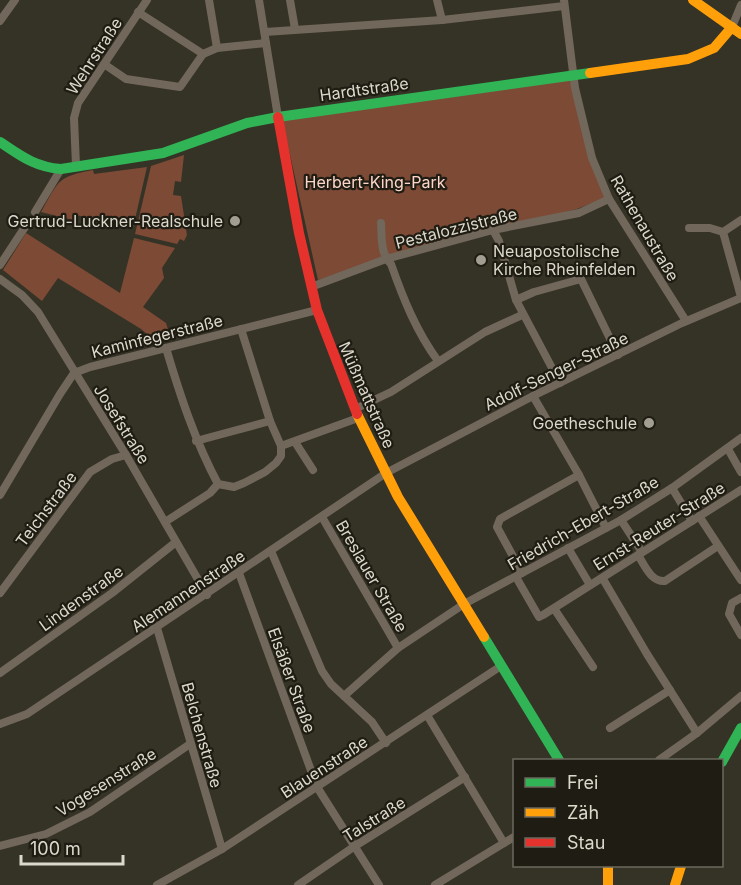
<svg xmlns="http://www.w3.org/2000/svg" width="741" height="885" font-family="Inter,sans-serif">
<rect width="100%" height="100%" fill="#353226"/>
<g fill="#7d4a36">
<path d="M570,79L589,159L605,198L577,209L318,280L282,119Z"/>
<path d="M184,155L181,182L175,181L173,195L181,196L187,235L184,241L180,239L177,244L135,234L151,166Z"/>
<path d="M147,167L133,228L76,215L73,220L41,212C59,181 56,177 93,170L94,174Z"/>
<path d="M26,233L120,293L134,238L175,248L162,268L164,278L143,307L166,323L171,339L152,343L147,334L141,329L58,278L42,301L3,270Z"/>
</g>
<g fill="none" stroke-linecap="round" stroke-linejoin="round">
<g stroke="#71675a" stroke-width="8">
<path d="M209,0L217,48"/>
<path d="M259,0L278,117"/>
<path d="M290,0L295,29"/>
<path d="M437,0L442,20"/>
<path d="M564,0L575,88L592,158L609,199L686,321"/>
<path d="M138,12L203,54L217,48L266,43"/>
<path d="M0,21L15,0"/>
<path d="M732,27L741,5"/>
<path d="M265,32L442,20L564,6"/>
<path d="M104,64L126,79L180,87L203,54"/>
<path d="M76,166L74,118L78,103L147,0"/>
<path d="M35,212L61,169"/>
<path d="M741,220L723,232L741,297"/>
<path d="M381,223C382,236 380,254 391,264C403,298 416,331 438,361"/>
<path d="M689,228H710L723,232"/>
<path d="M493,230L499,241L516,300L560,383"/>
<path d="M0,265L25,227"/>
<path d="M0,279L22,295L38,312L126,455L207,595"/>
<path d="M311,287L386,259L493,230L579,213L609,199"/>
<path d="M516,300L534,292L581,279L618,355"/>
<path d="M166,348C180,395 195,441 218,484L234,487L244,483L265,472L276,463L281,456V446L270,421L241,329"/>
<path d="M533,396L579,475L606,528"/>
<path d="M355,409L391,392L485,332L522,315"/>
<path d="M196,441L270,421"/>
<path d="M295,442L313,470"/>
<path d="M281,446L358,418"/>
<path d="M728,449L741,472"/>
<path d="M672,488L692,521"/>
<path d="M0,495L60,394L74,373L90,367L317,310"/>
<path d="M699,516L741,580"/>
<path d="M322,517L398,648"/>
<path d="M621,520L642,552"/>
<path d="M165,522L210,493L218,484"/>
<path d="M568,548L590,585"/>
<path d="M271,551L322,671L331,684L372,722L386,743"/>
<path d="M638,555C645,566 651,582 665,581L718,546"/>
<path d="M239,573L317,787L379,885"/>
<path d="M522,573L497,527L500,519L579,475"/>
<path d="M516,577L539,617L543,615L741,490"/>
<path d="M603,579L647,654L697,733"/>
<path d="M0,593L90,472L112,459L126,455"/>
<path d="M741,598L732,603L729,614L741,635"/>
<path d="M555,610L593,667"/>
<path d="M157,628L222,849"/>
<path d="M0,673L112,593L176,542"/>
<path d="M344,696L398,648L464,604L621,520L672,488L741,438"/>
<path d="M427,715L504,843"/>
<path d="M0,724L27,714L386,473L533,396L682,323L741,298"/>
<path d="M610,728L670,690"/>
<path d="M659,760L697,733L741,696"/>
<path d="M0,846L46,834L90,812L190,744"/>
<path d="M157,885L222,849L501,666"/>
<path d="M298,885L355,846L465,777"/>
<path d="M435,885L514,837"/>
</g>
<g stroke="#30b455" stroke-width="10">
<path d="M0,142C21,156 35,167 61,169L163,153L247,123L278,117L590,73"/>
<path d="M484,637L559,760"/>
<path d="M722,762L741,728"/>
</g>
<g stroke="#ff9f0a" stroke-width="10">
<path d="M693,0L741,34"/>
<path d="M590,73L688,59L714,48L732,27"/>
<path d="M357,414L398,497L484,637"/>
<path d="M608,866V885"/>
<path d="M675,885L681,866"/>
</g>
<path stroke="#e5322d" stroke-width="10" d="M278,117L299,233L317,310L357,414"/>
</g>
<g fill="#a29e91" stroke="#1f1d13" stroke-width="2">
<circle cx="235" cy="221" r="6"/>
<circle cx="481" cy="260" r="6"/>
<circle cx="649" cy="423" r="6"/>
</g>
<g text-anchor="middle" dominant-baseline="central" stroke-width="4.5" stroke-linejoin="round" paint-order="stroke">
<g font-size="16" fill="#dcd8cb" stroke="#1f1d13">
<text transform="translate(94 56) rotate(-57)">Wehrstraße</text>
<text transform="translate(364 89) rotate(-8)">Hardtstraße</text>
<text transform="translate(456 228) rotate(-14)">Pestalozzistraße</text>
<text transform="translate(645 228) rotate(60)">Rathenaustraße</text>
<text transform="translate(157 336) rotate(-14)">Kaminfegerstraße</text>
<text transform="translate(556 371) rotate(-26)">Adolf-Senger-Straße</text>
<text transform="translate(367 395) rotate(66)">Müßmattstraße</text>
<text transform="translate(122 424) rotate(58)">Josefstraße</text>
<text transform="translate(46 509) rotate(-53)">Teichstraße</text>
<text transform="translate(583 523) rotate(-30)">Friedrich-Ebert-Straße</text>
<text transform="translate(659 526) rotate(-32)">Ernst-Reuter-Straße</text>
<text transform="translate(372 576) rotate(60)">Breslauer Straße</text>
<text transform="translate(188 591) rotate(-34)">Alemannenstraße</text>
<text transform="translate(81 598) rotate(-36)">Lindenstraße</text>
<text transform="translate(292 680) rotate(70)">Elsäßer Straße</text>
<text transform="translate(202 735) rotate(74)">Belchenstraße</text>
<text transform="translate(324 767) rotate(-33)">Blauenstraße</text>
<text transform="translate(106 782) rotate(-32)">Vogesenstraße</text>
<text transform="translate(374 819) rotate(-32)">Talstraße</text>
</g>
<g font-size="16" fill="#fdd6c8" stroke="#1f1d13">
<text x="375" y="182">Herbert-King-Park</text>
</g>
<g font-size="16" fill="#dcd8cb" stroke="#1f1d13" text-anchor="end">
<text x="223" y="221">Gertrud-Luckner-Realschule</text>
<text x="493" y="251" text-anchor="start">Neuapostolische<tspan x="493" dy="18">Kirche Rheinfelden</tspan></text>
<text x="637" y="423">Goetheschule</text>
</g>
</g>
<rect x="513" y="759" width="210" height="108" fill="#1f1d13" stroke="#6b685d" stroke-width="1.5"/>
<rect x="525" y="778" width="30" height="9" fill="#30b455" stroke="#6b685d" stroke-width="1.5"/>
<text x="567" y="789" font-size="18" fill="#dcd8cb">Frei</text>
<rect x="525" y="808" width="30" height="9" fill="#ff9f0a" stroke="#6b685d" stroke-width="1.5"/>
<text x="567" y="819" font-size="18" fill="#dcd8cb">Zäh</text>
<rect x="525" y="838" width="30" height="9" fill="#e5322d" stroke="#6b685d" stroke-width="1.5"/>
<text x="567" y="849" font-size="18" fill="#dcd8cb">Stau</text>
<path d="M21 855v9h102v-9" fill="none" stroke="#dcd8cb" stroke-width="3"/>
<text x="30" y="855" font-size="18" fill="#dcd8cb" stroke="#1f1d13" stroke-width="4.5" paint-order="stroke">100 m</text>
</svg>
